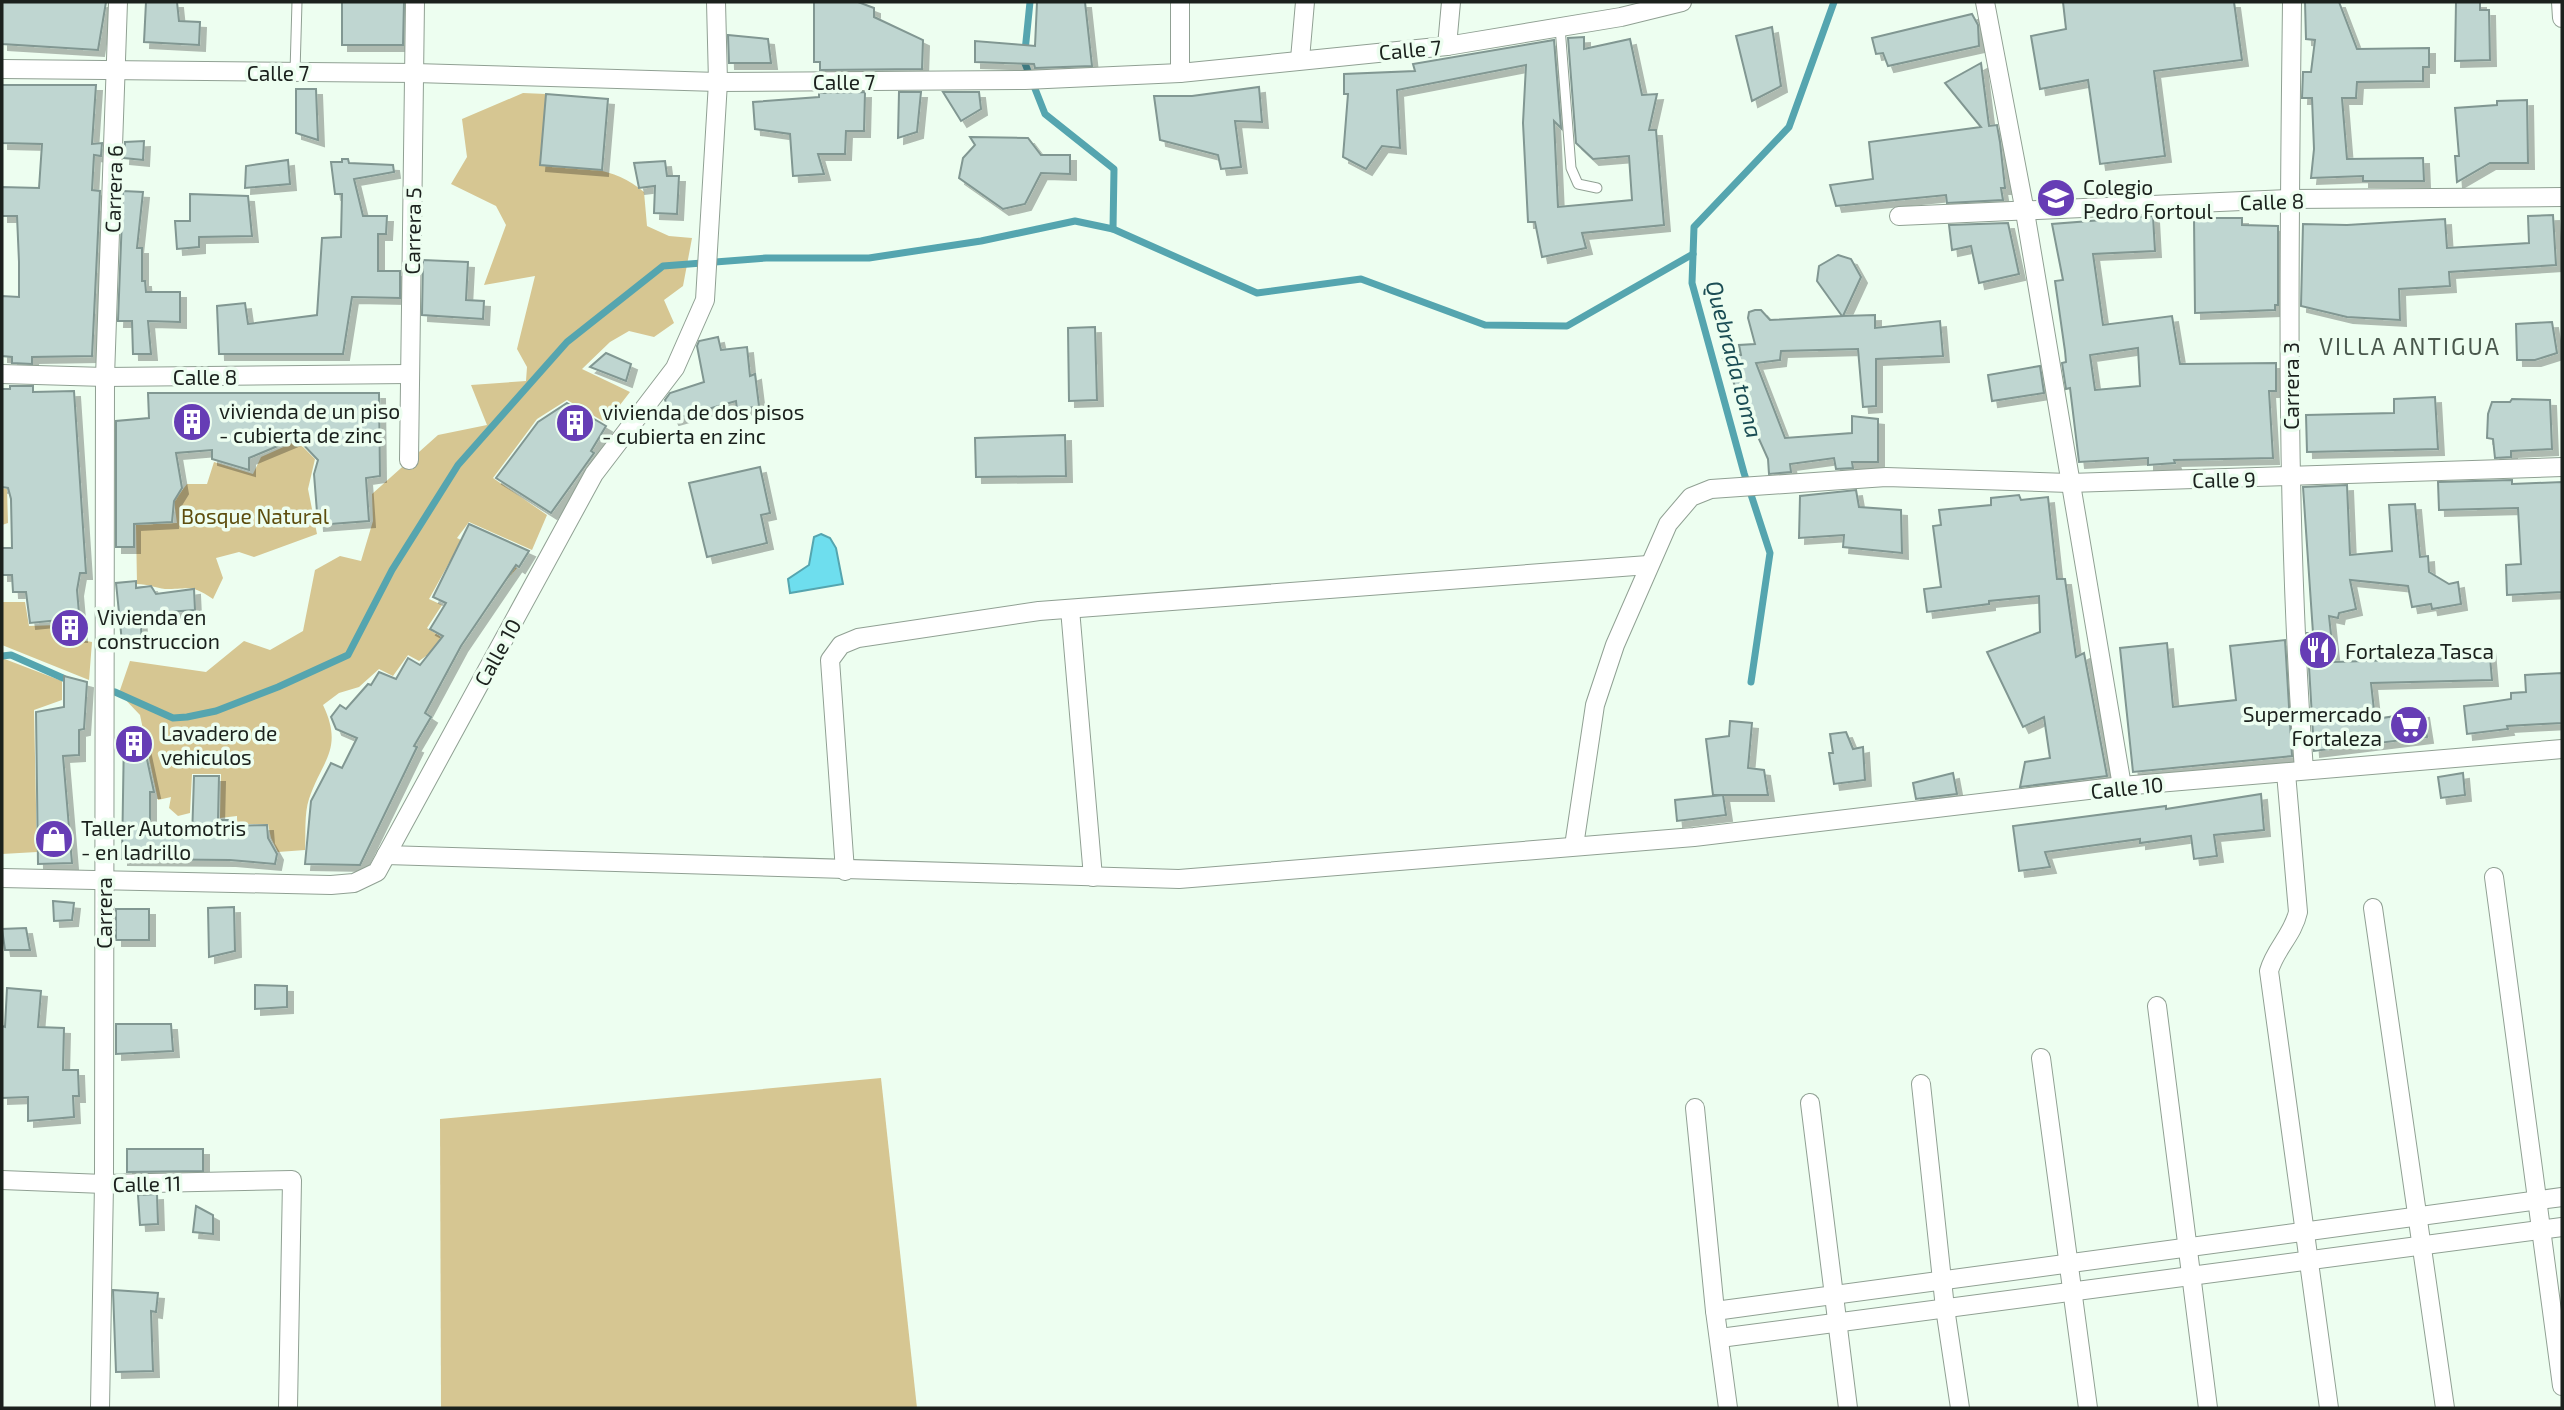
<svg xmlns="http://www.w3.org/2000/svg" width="2564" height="1410" font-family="'Exo 2',sans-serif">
<defs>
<filter id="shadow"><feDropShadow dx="6" dy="6" stdDeviation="0" flood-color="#0004"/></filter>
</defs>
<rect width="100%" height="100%" fill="#edfef0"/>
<g fill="#d6c692">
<path d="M523,93L546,94L540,165C578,167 614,166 644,192L647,226L669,236L692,238L683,286L664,300L674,323L654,337L629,331L610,342L582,369L630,392L606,423L567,400L537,419L493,478L547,515L532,550L469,522L457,538L517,568L503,584L449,563L429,599L442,605L427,628L460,649L448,671L426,656L419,661L408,655L393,676L379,669L359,687L339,693L323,705C344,749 322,760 309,799C304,814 306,834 305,850L278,852L271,838L268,824H237V816L220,818L221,774H192L190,813L178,816L169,808L171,797L158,800L140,715L119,693L130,661L206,672L244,641L270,650L303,631L315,570L340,556L361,561L373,521L372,494L438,435L487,425L471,385L526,381L527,367L517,349L535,276L484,285L506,225L496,206L451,184L467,157L462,119Z"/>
<path d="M297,441L315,459L308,489L317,534L254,557L239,552L216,558L223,578L213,599C191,584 190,589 165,589C156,588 148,584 137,584L136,525L177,523L174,501L187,484H207L214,462L253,474L261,457Z"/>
<path d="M2,488L7,489L8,523L2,525Z"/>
<path d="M2,602H25L29,626L58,625L60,636L92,642L89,680L2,645Z"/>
<path d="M2,658L62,681V700L34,710L37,852L2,854Z"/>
<path d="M881,1078L917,1408H441L440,1119Z"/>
</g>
<path fill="#6edeee" stroke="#55a5af" stroke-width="2" d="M821,534L830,538L836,548L843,584L790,593L788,579L809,565L814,537Z"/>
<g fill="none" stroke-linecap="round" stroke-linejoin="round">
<g stroke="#55a5af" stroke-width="7">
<path d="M1030,2L1024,61L1045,114L1114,169L1113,229"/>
<path d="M2,656L11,655L63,678"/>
<path d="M1751,682L1770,553L1744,473L1692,283L1694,227L1789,127L1834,2"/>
<path d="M115,692L173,718L187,717L216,711L278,687L348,655L392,570L458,465L567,342L663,266L766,258H869L981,241L1075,221L1113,229L1257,293L1361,279L1485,325L1567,326L1693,254"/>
</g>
</g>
<g fill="#bfd6d1" stroke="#819792" stroke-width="2" fill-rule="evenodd" filter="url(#shadow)">
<path d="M2,2H106L98,50L2,44Z"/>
<path d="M146,2H177L179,21L200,22L199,45L144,42Z"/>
<path d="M342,2H404L403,45H342Z"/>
<path d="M814,2H858L874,8V17L923,40L922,69L820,70V62H814Z"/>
<path d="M1037,2H1085L1092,66L1035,68L1034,64L975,62V41L1035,46Z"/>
<path d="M2063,2H2234L2242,60L2154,71L2165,156L2100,164L2088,80L2040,89L2031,36L2066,29Z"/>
<path d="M2305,2H2339L2357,49L2429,48V67H2423V81L2357,82L2356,98H2342L2347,159L2423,158L2424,181H2363V176L2311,178L2314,149L2312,98H2302L2303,72H2311L2315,40L2306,39Z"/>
<path d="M2456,2H2480V10H2489L2490,60L2455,61Z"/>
<path d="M1972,14L1978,25L1979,46L1888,66L1883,53L1876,54L1872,38Z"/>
<path d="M1772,27L1781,86L1752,101L1736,36Z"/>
<path d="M728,35L768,39L771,63H729Z"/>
<path d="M1584,37V49L1630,39L1642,95L1657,94L1649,130H1656L1664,225L1582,233L1586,248L1542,257L1535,222H1528L1523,123L1526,65L1397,90L1400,148L1382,146L1366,169L1343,157L1348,94H1344V74L1415,71L1413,64L1554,40L1561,128L1554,121L1558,207L1632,200L1629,156L1593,159L1576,143L1568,38Z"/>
<path d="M1981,63L1989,126L1997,125L2000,142L2005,188H2001L2003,200L1947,203L1946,195L1836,206L1830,185L1873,179L1869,142L1981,127L1945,83Z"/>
<path d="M2,85H96L92,144L102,143L101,156L94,155L92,190L100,191L92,356L32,357V364L12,363V357L2,356V296L19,297V262L17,216H2V187L39,188L42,144L2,143Z"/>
<path d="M1259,87L1262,122L1235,121L1241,167L1221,169L1218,155L1160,140L1154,96H1192Z"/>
<path d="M296,89H316L318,140L296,133Z"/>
<path d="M865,92L864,131H846L845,154H818L824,174L793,176L790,134L755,129L753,102L819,97V93Z"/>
<path d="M899,92H921L917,132L898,138Z"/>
<path d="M943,92H979L981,109L961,121Z"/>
<path d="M546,94L608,99L602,170L540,165Z"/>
<path d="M2527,100L2528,163H2490L2457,182L2455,156H2459L2455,108L2497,105V101Z"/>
<path d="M970,137L1028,138L1041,155H1070V174L1041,173L1025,204L1003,209L959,178L963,158L975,145Z"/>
<path d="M144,141L143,160L124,158L125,142Z"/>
<path d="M342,159H348L349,163L393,165L394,172L354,179L363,216H387L386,234H378V271H400V298L352,297L343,354H219L217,306L245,303L248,324L317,315L322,238L341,237L342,194H335L331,162H342Z"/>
<path d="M288,160L290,184L245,188L246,166Z"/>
<path d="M665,161L667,176H679L677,214L654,213L655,186L639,188L634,163Z"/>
<path d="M123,191L143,192L137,248H142V281H145L146,292H180V322L148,321L151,354H133L132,321H118Z"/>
<path d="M190,194L248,196L252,236L199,237V247L177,249L175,221H190Z"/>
<path d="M2553,215L2556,265L2449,272L2450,286L2399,289L2400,320L2347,317L2301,306L2303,224L2347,225L2445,219L2447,248L2529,243L2528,216Z"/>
<path d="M2153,216L2155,251L2093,254L2103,325L2172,316L2180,364L2276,363V391H2269L2273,458L2174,460L2175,463L2148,465V458L2079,462L2070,388L2066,389L2062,363L2066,362L2065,351L2055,281L2063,280L2052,224ZM2138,348L2140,386L2095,390L2090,355Z"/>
<path d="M2194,218H2242V225L2278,226V305H2275V310L2195,313Z"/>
<path d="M2008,223L2019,274L1979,283L1971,246L1952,250L1949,225Z"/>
<path d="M1838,255L1851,259L1861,277L1843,316L1875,315V328L1940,321L1943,356L1876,359V406L1863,407L1858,349L1781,351L1780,360L1756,363L1785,438L1852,433V416L1878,419V462H1852L1853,468L1836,469L1834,458L1790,464L1791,472L1769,474L1768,459L1723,359L1741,355L1739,345L1755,344L1748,318L1749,312L1755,310H1761L1770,320L1842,316L1817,281L1819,266Z"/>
<path d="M423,260L468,262L466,300L484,301L483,319L422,315Z"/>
<path d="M2552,322L2557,353L2535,360H2517L2516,324Z"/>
<path d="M1095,327L1097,400L1069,401L1068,328Z"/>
<path d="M718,337L721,350L747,347L750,376L755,374L759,406L737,410L736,401L673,419L665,400L670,393L704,382L697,346L699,341Z"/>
<path d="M606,353L631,364L626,381L590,367Z"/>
<path d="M2040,366L2044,393L1992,401L1988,375Z"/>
<path d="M10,386H33V392L74,391L86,573H80L77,590L81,636L61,635L59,620L30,623L26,592H13L12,575H2V548H12L11,499L8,488L2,487V389H10Z"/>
<path d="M148,393H379L380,476L366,478L369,521L318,525L314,474L318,460L297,438L249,458V470L212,459V450L176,453L182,488L174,501L172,522L134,524V547H116V421L149,418Z"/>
<path d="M2435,397L2438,449L2307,452L2306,415L2394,413V399Z"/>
<path d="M2512,399L2550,400L2552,449L2511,451V457L2495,458L2493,439L2487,438L2488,414L2492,402H2510Z"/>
<path d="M567,403L606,426L591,451L594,453L551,513L496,478L538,422Z"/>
<path d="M1065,435L1066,476L976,477L975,438Z"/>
<path d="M760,467L770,513L761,515L767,543L707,557L689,483Z"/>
<path d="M2512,480V484L2562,482V592L2507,595L2506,565L2521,564L2518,508L2439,510L2438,482Z"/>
<path d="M2347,485L2350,555L2392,551L2389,505L2415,504L2420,557L2428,556L2429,572L2449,584L2458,582L2461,604L2432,609L2431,604L2412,607L2408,586L2350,580L2356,609L2339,613L2338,618L2329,616L2334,662L2459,658L2458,649L2489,646L2492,680L2371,683L2375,719L2423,712L2427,737L2314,751L2307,633H2313L2303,487Z"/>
<path d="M1856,490L1859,507L1901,510L1902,553L1843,547L1844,535L1799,538L1800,496Z"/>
<path d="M2019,495L2021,500L2048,497L2057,579H2065L2076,657L2084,653L2107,776L2020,787L2025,762L2050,758L2044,717L2023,727L1987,652L2040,632L2039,596L1989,601V604L1927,612L1924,589L1941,587L1933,526L1941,525L1939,510L1991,505V498Z"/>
<path d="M469,524L529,551L519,567L516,565L461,646L425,713L431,717L414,746L417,747L360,865L305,864L311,801L331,763L342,768L357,738L336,729L331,717L340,705L346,709L368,684L371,685L379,672L396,679L408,658L420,665L443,636L430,629L446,603L433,597Z"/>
<path d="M136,581V588L151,586L156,594L194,589L195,610L140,614L142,641L122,642L116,583Z"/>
<path d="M2285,640L2292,756L2133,772L2120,648L2167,643L2173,707L2236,700L2230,646Z"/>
<path d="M2562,673V723L2507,726L2508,729L2467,734L2464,706L2511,699V693L2526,692L2525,675Z"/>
<path d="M64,676L87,682L84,729L79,730V755L63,756L72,863L38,864L36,712L64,707Z"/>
<path d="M1730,721L1752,723L1748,768L1764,770L1768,795H1713L1706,739L1729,736Z"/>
<path d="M1846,732L1853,749L1863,747L1865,780L1834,784L1829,753H1833L1830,734Z"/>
<path d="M124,734L142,736L154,792H150V837L192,838L194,776H219L218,820H229V826L267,825L268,838L277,854L275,864L230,860L122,859Z"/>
<path d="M1953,773L1957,794L1916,799L1913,783Z"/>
<path d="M2463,773L2465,795L2441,798L2438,777Z"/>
<path d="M2261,794L2264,830L2214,835L2217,856L2194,859L2191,836L2140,843V839L2045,852L2050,867L2019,871L2013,826L2166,806V809Z"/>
<path d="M1723,795L1726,815L1677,821L1675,800Z"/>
<path d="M53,901L74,903L72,920L54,921Z"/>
<path d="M234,907L235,951L209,957L208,908Z"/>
<rect x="116" y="909" width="33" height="31"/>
<path d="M26,928L30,950H5L2,929Z"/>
<path d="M255,985L287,986V1007L255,1009Z"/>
<path d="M7,988L41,991L38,1027L64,1028L63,1070H78L79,1096H73L74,1117L28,1121V1097L2,1098V1026L5,1027Z"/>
<path d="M116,1024H171L173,1051L116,1054Z"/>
<path d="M127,1149H203V1171L127,1172Z"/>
<path d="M157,1194L158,1224L140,1225L138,1195Z"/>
<path d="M196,1206L213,1215V1234L193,1232Z"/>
<path d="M113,1290L158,1293L156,1312L151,1311L153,1371L116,1372Z"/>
</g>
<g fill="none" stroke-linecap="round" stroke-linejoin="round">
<defs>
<g id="service">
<path d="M1560,27L1571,168L1578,184L1597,188"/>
<path d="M295,72L297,2"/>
</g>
<g id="minor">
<path d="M1180,2V73"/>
<path d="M1985,2L2025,212L2122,786"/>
<path d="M2292,2C2289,258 2285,515 2304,770"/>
<path d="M2561,2L2562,18"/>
<path d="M1447,46L1451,2"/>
<path d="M1300,59L1305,2"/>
<path d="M2,69L415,73L718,82L1025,80L1180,73L1447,46L1621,17L1682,2"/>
<path d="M1899,216L2289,199L2562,197"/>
<path d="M2,374L105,377L409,374"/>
<path d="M409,460L415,2"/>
<path d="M1070,609L1093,877"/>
<path d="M2286,773L2298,912C2293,935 2275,949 2269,971L2329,1408"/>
<path d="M1574,846L1595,705L1615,645L1668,524L1691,497L1711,489L1886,477L2069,483L2562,467"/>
<path d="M386,855L1179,879L1694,837L2122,786L2562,749"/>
<path d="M845,871L830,660L841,645L858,638L1039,611L1648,565"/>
<path d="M2494,877L2562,1386"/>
<path d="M2,878L331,885L354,883L377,872L594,474L675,368L705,300L718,82L716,2"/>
<path d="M2373,908L2445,1408"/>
<path d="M2157,1006L2208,1408"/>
<path d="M2041,1058L2088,1408"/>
<path d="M1921,1084L1945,1308L1960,1408"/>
<path d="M1810,1103L1848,1408"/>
<path d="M1695,1108L1715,1311L1728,1408"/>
<path d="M2,1180L104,1184L292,1180L288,1408"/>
<path d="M1715,1311L2562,1197"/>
<path d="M1720,1338L2562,1227"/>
<path d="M100,1408L104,1184L105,377L118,2"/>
</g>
</defs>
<use href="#service" stroke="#90a093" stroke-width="11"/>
<use href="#minor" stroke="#90a093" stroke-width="20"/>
<use href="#service" stroke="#fff" stroke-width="9"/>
<use href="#minor" stroke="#fff" stroke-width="18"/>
</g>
<defs>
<symbol id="school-disc" viewBox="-11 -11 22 22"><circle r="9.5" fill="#663db5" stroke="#edfef0"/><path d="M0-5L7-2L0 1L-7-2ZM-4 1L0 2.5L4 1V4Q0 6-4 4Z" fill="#fff"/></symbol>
<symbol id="building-disc" viewBox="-11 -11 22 22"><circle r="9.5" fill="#663db5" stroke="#edfef0"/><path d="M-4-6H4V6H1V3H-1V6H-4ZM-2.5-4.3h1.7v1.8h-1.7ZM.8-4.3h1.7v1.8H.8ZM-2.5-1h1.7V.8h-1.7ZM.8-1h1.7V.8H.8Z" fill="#fff"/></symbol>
<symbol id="restaurant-disc" viewBox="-11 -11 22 22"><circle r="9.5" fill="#663db5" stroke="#edfef0"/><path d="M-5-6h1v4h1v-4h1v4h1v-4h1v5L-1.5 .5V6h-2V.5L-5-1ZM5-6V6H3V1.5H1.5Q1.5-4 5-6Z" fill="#fff"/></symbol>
<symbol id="supermarket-disc" viewBox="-11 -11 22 22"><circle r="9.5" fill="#663db5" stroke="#edfef0"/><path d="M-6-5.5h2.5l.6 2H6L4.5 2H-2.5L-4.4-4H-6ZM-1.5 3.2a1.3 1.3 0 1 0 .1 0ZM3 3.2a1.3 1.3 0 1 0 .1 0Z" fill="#fff"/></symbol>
<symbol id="shop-disc" viewBox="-11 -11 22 22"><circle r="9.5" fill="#663db5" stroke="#edfef0"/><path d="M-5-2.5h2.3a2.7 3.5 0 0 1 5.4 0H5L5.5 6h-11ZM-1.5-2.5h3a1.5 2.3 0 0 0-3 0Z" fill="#fff"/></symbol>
</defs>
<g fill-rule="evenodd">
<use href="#school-disc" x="2034" y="176" width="44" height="44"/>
<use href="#building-disc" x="170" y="400" width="44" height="44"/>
<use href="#building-disc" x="553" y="401" width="44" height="44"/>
<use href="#building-disc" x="48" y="606" width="44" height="44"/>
<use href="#restaurant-disc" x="2296" y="628" width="44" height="44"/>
<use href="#supermarket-disc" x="2387" y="703" width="44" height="44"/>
<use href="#building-disc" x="112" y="722" width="44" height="44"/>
<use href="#shop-disc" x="32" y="817" width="44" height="44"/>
</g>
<g text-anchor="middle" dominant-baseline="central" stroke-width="7" stroke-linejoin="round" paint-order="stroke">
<g font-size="21" fill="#1b211d" stroke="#edfef0">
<text transform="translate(1410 49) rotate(-5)">Calle 7</text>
<text x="278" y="72">Calle 7</text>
<text x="844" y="81">Calle 7</text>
<text transform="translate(113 189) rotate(-88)">Carrera 6</text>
<text transform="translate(2272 201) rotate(-2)">Calle 8</text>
<text transform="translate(412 231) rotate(-89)">Carrera 5</text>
<text x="205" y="376">Calle 8</text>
<text transform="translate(2290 386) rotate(-90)">Carrera 3</text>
<text transform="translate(2224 479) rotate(-1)">Calle 9</text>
<text transform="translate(497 652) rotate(-61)">Calle 10</text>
<text transform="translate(2127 787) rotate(-6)">Calle 10</text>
<text transform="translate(103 913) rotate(-90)">Carrera</text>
<text transform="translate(147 1183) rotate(-1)">Calle 11</text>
</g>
<g font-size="21" fill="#1b211d" stroke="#edfef0" text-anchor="start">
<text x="2083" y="186">Colegio<tspan x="2083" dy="24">Pedro Fortoul</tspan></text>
<text x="219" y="410">vivienda de un piso<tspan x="219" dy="24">- cubierta de zinc</tspan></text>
<text x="602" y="411">vivienda de dos pisos<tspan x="602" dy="24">- cubierta en zinc</tspan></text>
<text x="97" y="616">Vivienda en<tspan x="97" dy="24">construccion</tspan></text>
<text x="2345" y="650">Fortaleza Tasca</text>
<text x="2382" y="713" text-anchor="end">Supermercado<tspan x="2382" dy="24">Fortaleza</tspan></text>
<text x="161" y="732">Lavadero de<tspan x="161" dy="24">vehiculos</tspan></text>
<text x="81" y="827">Taller Automotris<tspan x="81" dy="24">- en ladrillo</tspan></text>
</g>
<g font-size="21" fill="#5d4d0d" stroke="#edfef0">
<text x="255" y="515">Bosque Natural</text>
</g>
<g font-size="23" letter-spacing="2" fill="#4a584d" stroke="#edfef0">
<text x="2410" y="346">VILLA ANTIGUA</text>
</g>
<g font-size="23" font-style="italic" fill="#1b4d54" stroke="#edfef0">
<text transform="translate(1735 359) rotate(75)">Quebrada toma</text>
</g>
</g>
<rect width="2564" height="1410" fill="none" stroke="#1b211d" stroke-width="7"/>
</svg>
